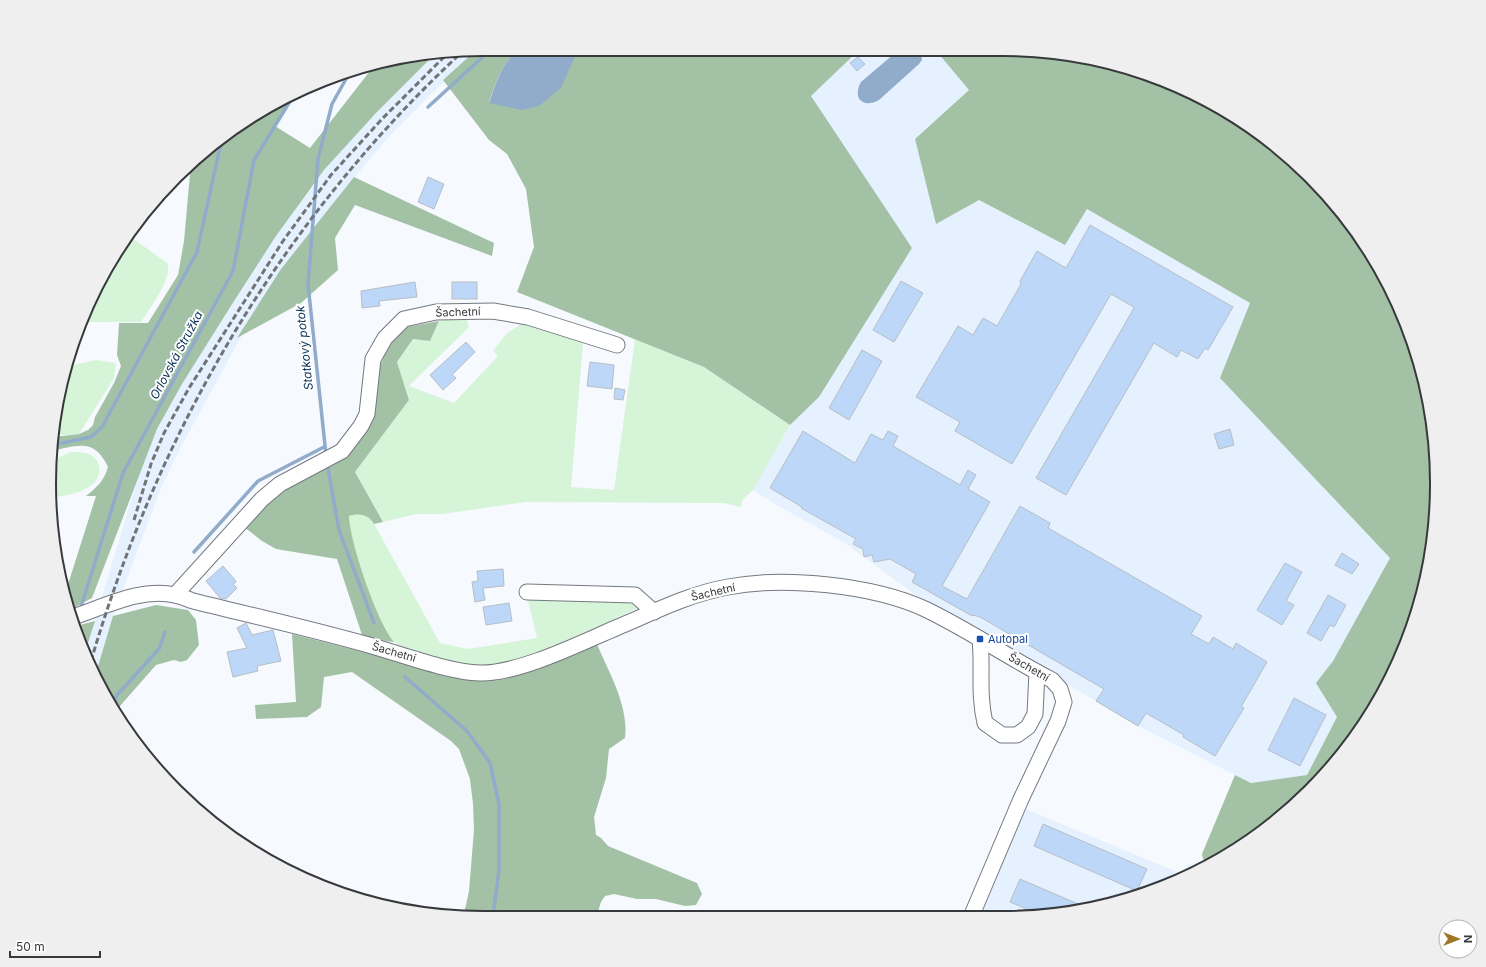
<svg xmlns="http://www.w3.org/2000/svg" width="1486" height="967" font-family="Inter,sans-serif">
<rect width="100%" height="100%" fill="#f6f9fe"/>
<g fill="#e5f1fe">
<path d="M436,53H473L394,131L346,187L294,255L247,326L182,445L162,485L116,608L96,673L86,649L143,462L157,429L182,384L229,309L276,236L324,170L376,113Z"/>
<path d="M856,53H938L969,90L915,139L936,224L978,200L1065,245L1087,209L1250,303L1323,488L1390,558L1328,670L1337,717L1307,775L1251,783L1138,726L910,591L845,543L775,504L753,490L790,425L819,397L912,248L810,96Z"/>
<path d="M1023,808L1182,874L1188,864L1199,870L1115,903L1031,917H990L978,912Z"/>
</g>
<g fill="#d6f5d8">
<path d="M1263,138L1289,157L1309,178L1301,177Z"/>
<path d="M128,235L167,263C174,276 149,310 141,322H82L107,266Z"/>
<path d="M465,315L469,327L409,386L454,403L498,356L493,351L507,333L523,323L554,330L583,343L571,487L614,490L635,339L704,367L790,425L753,490L742,500L741,507L724,503L526,502L443,514H416L383,522L355,472L409,400L397,362L413,339L430,341L439,321Z"/>
<path d="M96,360L116,363L114,378L79,434L66,435L54,434L68,366Z"/>
<path d="M70,452C75,452 81,452 86,453C100,457 104,473 94,483C83,493 64,497 50,497V462Z"/>
<path d="M355,514H363L372,520L440,643L468,649L537,638L527,597L624,596L642,606C607,622 509,671 473,666C449,662 425,653 402,647L394,642L389,637C373,602 350,555 349,516Z"/>
</g>
<g fill="#a3c2a5">
<path d="M427,53H436L376,113L324,170L276,236L229,309L182,384L157,429L92,598L70,610L64,597L96,496H86C97,487 104,481 108,467C94,437 77,446 51,451L54,437L79,434L88,430L93,425L95,417L114,383L121,366L117,355L119,323H148L178,275L184,241L191,163L242,122L295,96L275,126L310,148L370,71L395,64L396,60Z"/>
<path d="M473,53H513C501,68 495,84 489,102L576,54L574,53H856L811,96L912,248L819,397L790,425L704,367L517,292L534,247L526,189L507,154L489,140L443,80Z"/>
<path d="M938,53H1059L1169,82L1220,107L1263,138L1301,177L1309,178L1347,219L1392,291L1422,371L1436,455L1433,540L1414,623L1379,701L1329,770L1267,828L1205,867L1202,854L1235,775L1251,783L1307,775L1337,717L1316,683L1333,661L1390,558L1220,378L1250,303L1087,209L1065,245L979,200L936,224L915,139L969,90Z"/>
<path d="M354,177L494,243L492,256L355,205L335,238L338,270L301,303L237,338L281,269Z"/>
<path d="M439,321L430,341L413,339L397,362L409,400L355,472L383,522L374,524C368,514 359,513 349,516C350,543 377,622 394,642L363,638L337,559L276,549L262,541L244,527L282,487L343,454L390,342L406,327Z"/>
<path d="M156,605L188,610L196,620L199,645L187,660L181,662L174,660L156,665L120,706L116,713L107,701L96,673L113,616Z"/>
<path d="M95,621L86,649L76,626Z"/>
<path d="M292,634L450,674L597,644C609,673 629,706 625,738L609,749L606,778L594,817L596,835L601,838L608,846L697,883L702,894L696,905L685,906L656,899H637L614,894L605,896L601,902L597,915L464,914L469,891L474,830L473,804L470,779L459,749L451,741L352,672L324,677L321,707L307,717L256,719L255,705L296,702Z"/>
</g>
<g fill="#91accb">
<path d="M513,53H574L576,54L561,88L539,106L522,110L489,103C495,84 501,68 513,53Z"/>
<path d="M895,53H921L922,60L919,64L879,100C863,109 852,98 861,82Z"/>
</g>
<g fill="none" stroke-linecap="round" stroke-linejoin="round">
<g stroke="#91accb" stroke-width="3.5">
<path d="M428,107L487,53"/>
<path d="M52,445L91,437L102,427L197,252L222,138"/>
<path d="M326,455L308,284L318,159L332,104L351,70"/>
<path d="M327,463L339,530L374,623"/>
<path d="M194,552L258,481L324,447"/>
<path d="M80,610L123,473L233,271L254,160L292,98"/>
<path d="M405,677L467,731L490,763L499,804V870L493,915"/>
<path d="M111,706L117,695L159,649L165,632"/>
</g>
</g>
<g fill="#bcd7f7" stroke="#b8bec4">
<path d="M858,57L865,64L857,71L850,63Z"/>
<path d="M428,177L444,184L434,209L418,202Z"/>
<path d="M1090,225L1233,307L1208,350L1205,348L1198,359L1181,350L1177,357L1154,343L1066,495L1036,478L1134,308L1132,306L1111,294L1012,464L955,431L960,422L916,397L958,326L973,335L983,318L997,326L1021,284L1020,281L1037,251L1066,268Z"/>
<path d="M901,281L923,293L894,342L873,330Z"/>
<path d="M415,282L417,297L379,301L380,306L362,308L361,291Z"/>
<rect x="452" y="282" width="25" height="17"/>
<path d="M466,342L475,352L452,375L456,378L443,390L430,375Z"/>
<path d="M862,350L882,361L849,420L829,408Z"/>
<path d="M590,362L614,365L612,389L587,386Z"/>
<path d="M615,388L625,390L623,400L614,399Z"/>
<path d="M1230,429L1234,445L1219,449L1214,434Z"/>
<path d="M803,431L855,463L871,434L883,440L888,431L898,436L893,446L960,485L968,470L976,475L968,489L990,502L942,586L967,599L1020,506L1050,523L1048,528L1202,616L1191,634L1209,644L1213,637L1233,649L1236,643L1267,662L1241,707L1244,708L1215,756L1183,737L1184,735L1146,713L1138,726L1096,701L1104,689L980,617L973,615L972,616L912,582L916,574L890,559L874,562L872,555L864,557L863,549L853,544L856,539L801,508L802,507L770,488Z"/>
<path d="M1342,553L1359,564L1352,574L1335,565Z"/>
<path d="M1285,563L1302,572L1286,601L1294,605L1282,625L1257,610Z"/>
<path d="M223,566L235,580L236,582L233,584L237,588L226,599L220,598L206,581Z"/>
<path d="M503,569L504,586L483,588L485,600L475,602L472,582L478,581L477,571Z"/>
<path d="M1328,595L1346,605L1334,627L1330,625L1321,641L1307,633Z"/>
<path d="M509,603L512,621L486,625L483,607Z"/>
<path d="M246,623L252,635L273,630L281,661L257,666L258,671L233,677L227,652L247,648L237,628Z"/>
<path d="M1294,698L1326,715L1300,766L1268,750Z"/>
<path d="M1043,824L1147,869L1137,891L1034,846Z"/>
<path d="M1020,879L1071,901L1087,908L1041,915L1010,902Z"/>
</g>
<g fill="none" stroke-linecap="round" stroke-linejoin="round">
<defs>
<g id="minor">
<path d="M527,592L635,595L654,612"/>
<path d="M175,595L262,499L280,484L342,451L361,426L367,414L373,359L385,338L404,319L436,312L493,311L528,317L617,345"/>
<path d="M73,617C104,607 141,587 175,595C181,596 187,599 193,601C250,615 308,628 365,644C398,653 447,672 480,673C522,674 590,638 630,622C662,608 694,593 728,587C784,576 873,585 925,609C969,630 1009,658 1052,680L1060,689L1064,702L1058,721L1021,799L971,917"/>
<path d="M980,639C983,669 978,693 985,723L1002,735H1017L1028,727L1035,714L1037,672"/>
</g>
</defs>
<use href="#minor" stroke="#747980" stroke-width="17"/>
<path stroke="#adb0b4" stroke-width="2" stroke-dasharray="1 3" stroke-linecap="butt" d="M372,659L375,670L454,729L480,759L489,795L487,873L481,915"/>
<use href="#minor" stroke="#fff" stroke-width="15"/>
<g stroke="#717477" stroke-width="3" stroke-dasharray="6 3" stroke-linecap="butt">
<path d="M134,520L151,464L164,433L189,388L283,241L331,175L382,119L448,53"/>
<path d="M91,661C160,427 282,220 461,53"/>
</g>
</g>
<rect fill="#1a4fb4" stroke="#fff" stroke-width="1.5" x="976" y="635" width="8" height="8" rx="2"/>
<g text-anchor="middle" dominant-baseline="central" stroke-width="4" stroke-linejoin="round" paint-order="stroke">
<g font-size="11" fill="#37393c" stroke="#fff">
<text transform="translate(458 312) rotate(-2)">Šachetní</text>
<text transform="translate(713 592) rotate(-13)">Šachetní</text>
<text transform="translate(394 652) rotate(16)">Šachetní</text>
<text transform="translate(1029 667) rotate(30)">Šachetní</text>
</g>
<g font-size="11" fill="#164399" stroke="#fff" text-anchor="start">
<text x="988" y="639">Autopal</text>
</g>
<g font-size="12" font-style="italic" fill="#073158" stroke="#fff">
<text transform="translate(304 348) rotate(-96)">Statkový potok</text>
<text transform="translate(176 355) rotate(-62)">Orlovská Stružka</text>
</g>
</g>
<path d="M0 0H1486V967H0ZM483 56H1003A427 427 0 0 1 1430 483V484A427 427 0 0 1 1003 911H483A427 427 0 0 1 56 484V483A427 427 0 0 1 483 56Z" fill="#efefef" fill-rule="evenodd"/>
<path fill="none" stroke="#37393c" stroke-width="2" d="M483 56H1003A427 427 0 0 1 1430 483V484A427 427 0 0 1 1003 911H483A427 427 0 0 1 56 484V483A427 427 0 0 1 483 56Z"/>
<g transform="translate(1458 939) rotate(90)"><circle r="19" fill="#ffffff" stroke="#afb0b1"/>
<path d="M0-3L7 15L0 10L-7 15Z" fill="#9d7523"/>
<text y="-6" font-size="11" font-weight="bold" text-anchor="middle" fill="#37393c">N</text>
</g>
<path d="M10 951v6h90v-6" fill="none" stroke="#37393c" stroke-width="2"/>
<text x="16" y="951" font-size="12" fill="#37393c" stroke="#ffffff" stroke-width="3" paint-order="stroke">50 m</text>
</svg>
